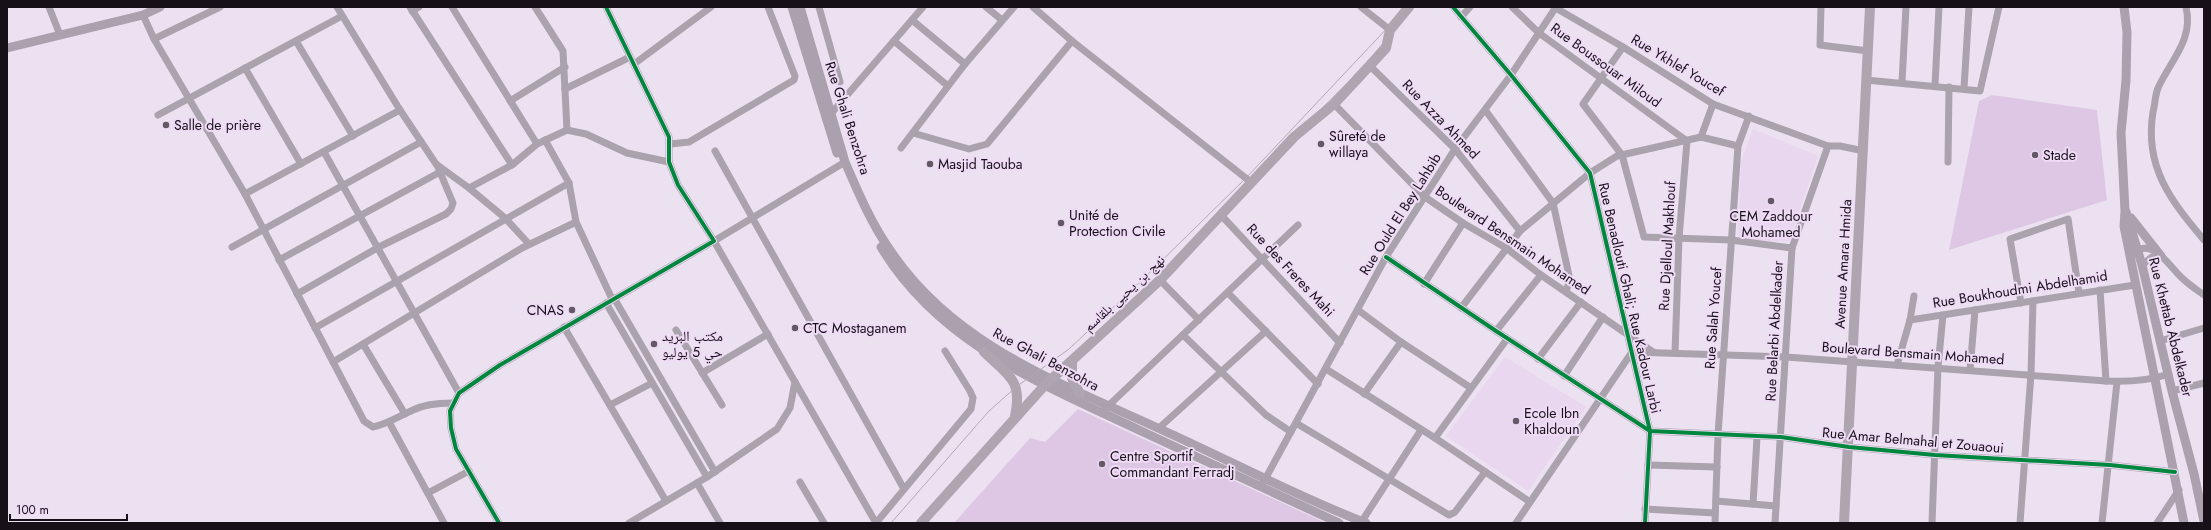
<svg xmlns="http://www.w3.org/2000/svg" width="2211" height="530" font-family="Jost,'Noto Naskh Arabic',sans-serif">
<rect width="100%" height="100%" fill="#ece1f0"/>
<g fill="#e9d6ef">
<path d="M1753,129L1818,156L1789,241L1738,242L1741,161Z"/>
<path d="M1505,357L1586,407L1528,491L1446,436Z"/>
</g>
<g fill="#ddc7e4">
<path d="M1992,95L2097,110L2107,200L1949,250L1979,101Z"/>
<path d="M1078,409L1326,523H954L1030,438L1045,442Z"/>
</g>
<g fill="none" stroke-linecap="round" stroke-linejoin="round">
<g stroke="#aaa2ad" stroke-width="7">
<path d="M49,7L60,35"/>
<path d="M337,7L400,110L436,164L469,188L512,165L537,144L567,130L586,134L627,153L669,162"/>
<path d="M410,7L512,165"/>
<path d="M452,7L537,144"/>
<path d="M535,7L563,51L567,130"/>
<path d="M819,7L840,82"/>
<path d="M986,7L1002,20"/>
<path d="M1033,7L1072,41L1252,183"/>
<path d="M1361,7L1390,30"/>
<path d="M1453,7L1511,75L1590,173L1650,431L1645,523"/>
<path d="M1512,7L1539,33L1687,141L1679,238L1675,353"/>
<path d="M1554,7L1623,47L1713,104L1828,146H1840L1864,151"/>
<path d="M1821,7L1820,45L1868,51"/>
<path d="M2186,7C2194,40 2170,61 2158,88C2155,95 2155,105 2153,112C2144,167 2171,201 2204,240"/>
<path d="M412,11L419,7"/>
<path d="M143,15L154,39L245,194L364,421L373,427C388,424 399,416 413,410C425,404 439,403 452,403"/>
<path d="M1461,17L1470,7"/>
<path d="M912,20L965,64"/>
<path d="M154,39L220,7"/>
<path d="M296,41L353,136"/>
<path d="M894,41L948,86"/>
<path d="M1623,47L1583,104L1622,155L1644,237L1731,240L1792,248"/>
<path d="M634,64L711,7"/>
<path d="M1370,66L1455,149L1520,231"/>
<path d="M245,68L301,164"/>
<path d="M1866,80L1980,91L1999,7"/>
<path d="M1902,82L1906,7"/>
<path d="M1935,85L1939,7"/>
<path d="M1964,88L1969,7"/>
<path d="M565,89L630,57"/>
<path d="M510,101L565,67"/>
<path d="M1334,104L1425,197L1463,223L1506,248L1541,275L1653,352"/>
<path d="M1486,111L1553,203L1570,280L1566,291"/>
<path d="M158,115L342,16"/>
<path d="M829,116L923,7"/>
<path d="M913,133L969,149L987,144L1072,41"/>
<path d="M1701,137L1738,146"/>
<path d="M545,140L569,183L576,222L612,299"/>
<path d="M670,144L689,142L794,80L795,76L768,7"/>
<path d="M901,148L965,64L1014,7"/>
<path d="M715,151L904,489"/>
<path d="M324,152L459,393"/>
<path d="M1948,162L1949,87"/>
<path d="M469,188L505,218L529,244"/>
<path d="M245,194L400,110"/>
<path d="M1221,215L1340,343"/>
<path d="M232,247L421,142"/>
<path d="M2134,254L2140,249C2157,244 2171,268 2182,278C2188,284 2197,290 2204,295"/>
<path d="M1386,257L1496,331L1650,431L1781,437L1849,447L1935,455L2110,465L2175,472"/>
<path d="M279,260L440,172"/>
<path d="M2142,265L2152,257L2161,256"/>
<path d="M1160,280L1199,320"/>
<path d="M1424,284L1463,223"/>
<path d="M2100,290L2106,381"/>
<path d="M1228,293L1318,384"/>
<path d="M297,294L379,247L446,214L451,209L453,203L437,165"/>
<path d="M614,298L715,472"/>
<path d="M606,303L707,477"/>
<path d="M2021,303L2010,239L2068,219L2079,293"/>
<path d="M1461,308L1520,231L1590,173L1617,156L1701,137L1713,104"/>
<path d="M1358,310L1401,342L1471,388"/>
<path d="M1910,320L2135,285"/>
<path d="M564,327L666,501"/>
<path d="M315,328L569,183"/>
<path d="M676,330L722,405"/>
<path d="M1496,331L1541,275"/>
<path d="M1183,335L1266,415L1291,432"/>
<path d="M2160,341L2204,328"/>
<path d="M363,344L405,414"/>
<path d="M1538,359L1581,302"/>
<path d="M333,362L522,248L576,222"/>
<path d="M1897,365L1910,320L1914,296"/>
<path d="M1326,369L1435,438L1530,502"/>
<path d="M1970,370L1975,310"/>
<path d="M702,373L768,334"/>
<path d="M1564,376L1603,317"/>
<path d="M795,382L876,523"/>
<path d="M2172,391L2204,383"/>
<path d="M1364,394L1401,342"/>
<path d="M610,405L652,383"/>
<path d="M1105,409L1298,225"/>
<path d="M389,422L444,523"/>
<path d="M1296,423L1449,515L1455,512L1485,472"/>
<path d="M1159,428L1266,331"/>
<path d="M1435,438L1507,339"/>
<path d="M1648,465L1717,467"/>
<path d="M800,482L824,523"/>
<path d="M697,483L720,523"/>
<path d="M1263,483L1386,257L1455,149L1511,75L1556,7"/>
<path d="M428,493L469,471"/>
<path d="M1716,501L1776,506"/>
<path d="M1753,504L1757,438"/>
<path d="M1645,509L1715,513"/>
<path d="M1362,521L1421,430"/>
<path d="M499,523L456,449L451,428L450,411L459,393L500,365L714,241L678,185L669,162V137L606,7"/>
<path d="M629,523L707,477L777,429L790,408L795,382L714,241L845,162"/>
<path d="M876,523L971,409L973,398L970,391L945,351"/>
<path d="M1516,523L1632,352L1786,357L2106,381C2127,382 2148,381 2169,374"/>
<path d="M1715,523L1718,435L1738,146L1749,116"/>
<path d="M1775,523L1792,248L1828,146"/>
<path d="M1932,523L1938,367L1943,315"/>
<path d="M2020,523L2031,374L2033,301"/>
<path d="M2102,523L2117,382"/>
<path d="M2157,523L2179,490"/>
</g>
<g stroke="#aba1ae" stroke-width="9">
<path d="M792,7L837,153"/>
<path d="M800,7L845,162C858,192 871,223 890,250C953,345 1060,383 1160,429C1229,460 1296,496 1366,523"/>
<path d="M2124,7L2127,32L2126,80L2121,133L2125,211L2124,226L2184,523"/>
<path d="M7,48L143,15L160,7"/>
<path d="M2126,212L2142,265L2172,391L2194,474L2204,521"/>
<path d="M2131,218L2161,256"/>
<path d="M881,247C939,344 1044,385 1141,431C1207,461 1273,492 1339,523"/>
</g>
<g stroke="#aea5b1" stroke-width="10">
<path d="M984,352C1008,375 1023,380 1015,416"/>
<path d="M1072,361V378L1080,394"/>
<path d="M921,523L1045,385L1160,280L1294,137L1334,104L1386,48L1390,30L1409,7"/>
<path d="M1844,523L1870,7"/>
</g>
<g stroke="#b1aab4" stroke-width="1">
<path d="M1286,143C1325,105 1366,68 1398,24"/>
<path d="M891,523L989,411L1016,387L1069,349L1141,281L1246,178L1407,7"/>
</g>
<defs>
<g id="cycleway">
<path d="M1453,7L1511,75L1590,173L1650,431L1645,523"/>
<path d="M1386,257L1496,331L1650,431L1781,437L1849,447L1935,455L2110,465L2175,472"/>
<path d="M499,523L456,449L451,428L450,411L459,393L500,365L714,241L678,185L669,162V137L606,7"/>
</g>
</defs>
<use href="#cycleway" stroke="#efdbf6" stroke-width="6"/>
<use href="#cycleway" stroke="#00873e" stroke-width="4"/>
</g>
<g fill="#625964" stroke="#efdbf6" stroke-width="1.5">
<circle cx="166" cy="125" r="4"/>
<circle cx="1321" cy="144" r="4"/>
<circle cx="2035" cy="155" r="4"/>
<circle cx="930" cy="164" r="4"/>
<circle cx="1771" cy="201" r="4"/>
<circle cx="1061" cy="223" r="4"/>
<circle cx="572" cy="310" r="4"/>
<circle cx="795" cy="328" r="4"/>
<circle cx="654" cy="344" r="4"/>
<circle cx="1516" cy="421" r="4"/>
<circle cx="1102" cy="464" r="4"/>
</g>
<g text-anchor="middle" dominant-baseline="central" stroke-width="4" stroke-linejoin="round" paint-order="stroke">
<g font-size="14" fill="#171019" stroke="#efdbf6">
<text transform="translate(1606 65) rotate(36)">Rue Boussouar Miloud</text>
<text transform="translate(1678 65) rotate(31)">Rue Ykhlef Youcef</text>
<text transform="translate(848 118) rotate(72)">Rue Ghali Benzohra</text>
<text transform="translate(1441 119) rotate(46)">Rue Azza Ahmed</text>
<text transform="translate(1400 214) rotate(-58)">Rue Ould El Bey Lahbib</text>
<text transform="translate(1513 240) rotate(34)">Boulevard Bensmain Mohamed</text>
<text transform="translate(1667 246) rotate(-87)">Rue Djelloul Makhlouf</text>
<text transform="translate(1843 264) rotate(-87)">Avenue Amara Hmida</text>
<text transform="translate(1291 270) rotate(47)">Rue des Freres Mahi</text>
<text transform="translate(2020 289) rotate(-9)">Rue Boukhoudmi Abdelhamid</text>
<text transform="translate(1124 293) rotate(-43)">نهج بن يحيى بلقاسم</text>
<text transform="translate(1630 298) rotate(77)">Rue Benadlouti Ghali; Rue Kadour Larbi</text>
<text transform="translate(1713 318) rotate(-86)">Rue Salah Youcef</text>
<text transform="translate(2171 327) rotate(76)">Rue Khettab Abdelkader</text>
<text transform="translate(1774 331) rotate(-87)">Rue Belarbi Abdelkader</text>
<text transform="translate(1913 353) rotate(4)">Boulevard Bensmain Mohamed</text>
<text transform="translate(1046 359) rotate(28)">Rue Ghali Benzohra</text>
<text transform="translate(1913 440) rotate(5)">Rue Amar Belmahal et Zouaoui</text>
</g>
<g font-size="14" fill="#171019" stroke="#efdbf6" text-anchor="start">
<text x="174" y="125">Salle de prière</text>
<text x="1329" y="136">Sûreté de<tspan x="1329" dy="16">willaya</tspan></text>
<text x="2043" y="155">Stade</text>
<text x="938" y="164">Masjid Taouba</text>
<text x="1069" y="215">Unité de<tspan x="1069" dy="16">Protection Civile</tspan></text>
<text x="1771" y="216" text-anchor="middle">CEM Zaddour<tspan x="1771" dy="16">Mohamed</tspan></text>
<text x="564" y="310" text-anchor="end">CNAS</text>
<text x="803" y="328">CTC Mostaganem</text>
<text x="662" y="336">مكتب البريد<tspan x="662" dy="16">حي 5 يوليو</tspan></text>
<text x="1524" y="413">Ecole Ibn<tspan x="1524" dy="16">Khaldoun</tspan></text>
<text x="1110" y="456">Centre Sportif<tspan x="1110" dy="16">Commandant Ferradj</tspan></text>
</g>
</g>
<rect width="2211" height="530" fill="none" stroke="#171019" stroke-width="16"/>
<path d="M10 514v6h117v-6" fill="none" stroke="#171019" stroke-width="2"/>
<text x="16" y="514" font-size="12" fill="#171019" stroke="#efdbf6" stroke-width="3" paint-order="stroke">100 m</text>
</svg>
